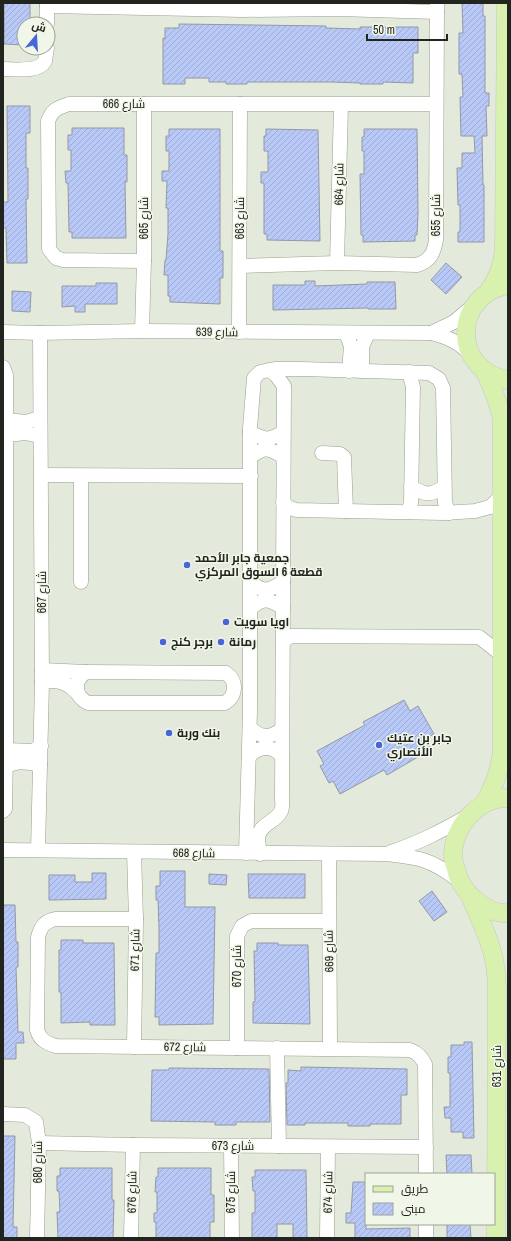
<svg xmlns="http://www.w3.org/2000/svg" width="511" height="1241" font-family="'Archivo Narrow',Cairo,sans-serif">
<defs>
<pattern id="building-hatch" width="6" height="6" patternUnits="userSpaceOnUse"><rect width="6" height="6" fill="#b8c9f7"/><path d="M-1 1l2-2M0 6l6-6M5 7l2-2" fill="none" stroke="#9eacd3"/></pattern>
</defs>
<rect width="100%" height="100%" fill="#e3e9db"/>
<g fill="url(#building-hatch)" stroke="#9398a4">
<path d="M4,3H30V24H24V45L4,44Z"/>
<path d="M462,3H483V16H485V93H489V106H486L487,136H482L483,185H484V242H458V232H460V205H458L457,168H462V153H475L474,136H461L460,97H463L462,74H459V33H463Z"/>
<path d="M179,24L326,26V28L360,29V27H418V53H413V83L383,82V84H360V83L332,82H247V84H226V82H209V78H185V84H163V38L165,39V28H179Z"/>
<path d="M7,106H30V133H26V168H28V199H26L27,263H7L6,228H3V202H8Z"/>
<path d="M72,128H124V155H127V182H125L126,238H72V232H69L68,183H66L65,171H71V150H68V135H72Z"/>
<path d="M169,129H220V251H223V278H220V304L170,302V296H168V275H164L165,260H166L168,234V208H166L167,181H162V171H169V151H166V136H169Z"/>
<path d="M266,129L318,130L320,241L267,240V234H264V183H261V172H268V151H264V136H266Z"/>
<path d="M364,129H417L418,213L417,235H415V241L363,242V235H361L360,174H364V151H362V137H364Z"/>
<path d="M446,263L462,277L446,294L431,280Z"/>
<path d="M305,281H315V286L367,284V282H395L396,309H368V308L273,310V285H305Z"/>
<path d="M96,283H117V304H85V312H75V306L62,307V286H96Z"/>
<path d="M12,291L31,292L30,312L12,311Z"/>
<path d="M404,700L410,711L418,706L434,734L426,738L432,751L424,755L423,754L387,775L384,770L340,794L333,781L329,783L320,766L324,764L317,751L365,725L363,722Z"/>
<path d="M160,871H185V907H215L213,1024L159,1025V1017H155L156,953H159V928L158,900H156V886H160Z"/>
<path d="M92,873H106V899L49,900V875H75V882H92Z"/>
<path d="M209,874L227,875L226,885L209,884Z"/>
<path d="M248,874H305V898H249Z"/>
<path d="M432,891L447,912L434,921L419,901Z"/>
<path d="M3,905H15L16,942H18V967H16L18,1032H23L24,1043H16V1059H3Z"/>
<path d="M61,940H83V943H114L115,1025H90V1022L61,1023V992H59V950H61Z"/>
<path d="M257,943H278V945H308L310,1024L253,1023V1002H255L254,951H257Z"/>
<path d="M464,1042H472L474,1138H463V1132H451V1118H445L444,1107H450V1073H448V1057H451V1045H464Z"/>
<path d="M301,1067L407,1069V1095H401V1124H370V1126H348V1123H305V1125H287L286,1083H288V1070L301,1071Z"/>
<path d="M169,1068L269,1069L270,1122H236V1125H215V1122L151,1121L152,1070H169Z"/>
<path d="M3,1136H15L13,1227H17V1238H3Z"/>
<path d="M446,1155H471L472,1174H447Z"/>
<path d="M60,1168H112V1200H114L113,1238H58L57,1212H60L59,1191H57V1176H60Z"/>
<path d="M158,1168H211V1195H214V1222H210V1238H156V1222H154V1213H157V1192H155L156,1177H158Z"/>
<path d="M255,1170H306L307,1238H293V1224H277V1238H252V1213H255V1191H253L252,1177H255Z"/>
<path d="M353,1182H366V1229L410,1228V1238H355V1223H346V1213H351Z"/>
<path d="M447,1224H470L471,1238H447Z"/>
</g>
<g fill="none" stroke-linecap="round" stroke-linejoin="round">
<defs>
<g id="minor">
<path d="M47,6L242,10L338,9L437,12"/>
<path d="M47,24V3"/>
<path d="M3,69C14,69 39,73 45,61C46,57 46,52 47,48"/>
<path d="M144,261L63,260L56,258L49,249L48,121C53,109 57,108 69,104H436"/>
<path d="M337,263L341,105"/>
<path d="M240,266L337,263L417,265C430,261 434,253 436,240L437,3"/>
<path d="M142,331L144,261V104"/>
<path d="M3,332L40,333L142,331L431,333C447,337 459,342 470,354"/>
<path d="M239,332L240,104"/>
<path d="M346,333L351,346L349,371"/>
<path d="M431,333L454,322L474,305"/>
<path d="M3,367L6,375V750L5,809L3,811"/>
<path d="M270,370L276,369H303L429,373L439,379L443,388L445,503L449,513"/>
<path d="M362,371V347L368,333"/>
<path d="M6,420L26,422L40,418"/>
<path d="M250,432C264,440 270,441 283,432"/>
<path d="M7,435L25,433L40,436"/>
<path d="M322,453L340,454L344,457L346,511"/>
<path d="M251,457C264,446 270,448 283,457"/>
<path d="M41,475L251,476"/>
<path d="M411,487C426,495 430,496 444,487"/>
<path d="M283,502L288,507L296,510L443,513L475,511L490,507L502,496"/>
<path d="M408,512L411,503L413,387L409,372"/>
<path d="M81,582V476"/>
<path d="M251,582C264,593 269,591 283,582"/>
<path d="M251,608C263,597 270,599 283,608"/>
<path d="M283,641L291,636L479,637L501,654"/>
<path d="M42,670L86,672"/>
<path d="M86,672L226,673C237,681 237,695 225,703H88C74,696 73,681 86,672Z"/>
<path d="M42,682C56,679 68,682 77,693"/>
<path d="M250,728C262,739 270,738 282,729"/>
<path d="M6,750L33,751L41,746"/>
<path d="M250,755C261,746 272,745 282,756"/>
<path d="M5,767C19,760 25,762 40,765"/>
<path d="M3,850L384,854C418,857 431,859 458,880"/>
<path d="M38,850L42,682L40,333"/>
<path d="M134,852L136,919L134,1047"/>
<path d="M391,852C419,843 443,830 468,816"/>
<path d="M246,853L250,711V428L254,378L260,372L270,370L276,375L284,386L282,798C282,802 283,808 281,811C276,822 262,823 259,834C257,840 259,847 260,854"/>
<path d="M329,854L330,1048"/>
<path d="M136,919H56C45,921 41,926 38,937L37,1030C40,1040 46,1043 56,1046L410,1050C418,1053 421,1057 425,1064L426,1174"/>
<path d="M237,1048V936L242,926L251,921H329"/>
<path d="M277,1048L279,1146"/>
<path d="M3,1114L25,1115L36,1122L39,1143L37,1238"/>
<path d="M39,1143L133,1145L426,1147"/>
<path d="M231,1146L232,1238"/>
<path d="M131,1238L133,1145"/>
<path d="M327,1238L328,1147"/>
<path d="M426,1238V1224"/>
</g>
<g id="major">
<path d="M508,285C452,295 452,371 508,380"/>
<path d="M488,292C498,277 502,267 504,249L506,3"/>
<path d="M484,370C492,386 498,401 502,419V751C500,771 494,786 484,804"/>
<path d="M508,798C478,797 452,828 453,857C453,861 455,865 456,869C459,884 467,894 479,903C487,909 498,914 508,913"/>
<path d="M471,898C481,922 494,947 496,973C497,981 497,990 497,998L496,1238"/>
</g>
</defs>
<use href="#minor" stroke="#999e91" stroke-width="15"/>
<use href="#major" stroke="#c6c6c5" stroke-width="19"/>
<use href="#minor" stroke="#fff" stroke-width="14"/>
<use href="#major" stroke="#d9f1af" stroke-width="18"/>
</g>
<g fill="#4865d9" stroke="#f1f7e8" stroke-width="1.5">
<circle cx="187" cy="565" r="4"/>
<circle cx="226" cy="622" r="4"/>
<circle cx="163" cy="642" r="4"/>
<circle cx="221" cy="642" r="4"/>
<circle cx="169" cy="733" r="4"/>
<circle cx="379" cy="745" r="4"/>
</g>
<g text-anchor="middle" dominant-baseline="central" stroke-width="3" stroke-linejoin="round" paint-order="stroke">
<g font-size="12" fill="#22251f" stroke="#f1f7e8">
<text x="124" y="104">شارع 666</text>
<text transform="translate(339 184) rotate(-89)">شارع 664</text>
<text transform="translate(436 215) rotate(-90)">شارع 655</text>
<text transform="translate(144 218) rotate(-90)">شارع 665</text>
<text transform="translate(240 218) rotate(-90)">شارع 663</text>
<text transform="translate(217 332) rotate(1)">شارع 639</text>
<text transform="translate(42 592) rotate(-90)">شارع 667</text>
<text transform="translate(194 853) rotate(1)">شارع 668</text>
<text transform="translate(135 950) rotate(-89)">شارع 671</text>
<text transform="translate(329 951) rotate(-91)">شارع 669</text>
<text transform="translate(237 966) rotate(-90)">شارع 670</text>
<text transform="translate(185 1047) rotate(1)">شارع 672</text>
<text transform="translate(497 1066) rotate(-90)">شارع 631</text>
<text x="233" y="1146">شارع 673</text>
<text transform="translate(38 1162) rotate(-90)">شارع 680</text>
<text transform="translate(132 1192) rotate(-89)">شارع 676</text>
<text transform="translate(231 1192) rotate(-90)">شارع 675</text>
<text transform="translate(328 1192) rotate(-89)">شارع 674</text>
</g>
<g font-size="12" font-weight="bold" fill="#22251f" stroke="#f1f7e8" text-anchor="start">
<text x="195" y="558">جمعية جابر الأحمد<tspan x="195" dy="14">قطعة 6 السوق المركزي</tspan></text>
<text x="234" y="622">اويا سويت</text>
<text x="171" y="642">برجر كنج</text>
<text x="229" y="642">رمانة</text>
<text x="177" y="733">بنك وربة</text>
<text x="387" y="738">جابر بن عتيك<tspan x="387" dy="14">الأنصاري</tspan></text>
</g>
</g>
<rect width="511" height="1241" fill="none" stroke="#22251f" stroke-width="8"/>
<rect x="365" y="1173" width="130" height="52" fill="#f1f7e8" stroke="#9ea398"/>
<rect x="373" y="1186" width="20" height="6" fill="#d9f1af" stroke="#9ea398"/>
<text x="401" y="1193" font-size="12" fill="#22251f">طريق</text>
<rect x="373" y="1203" width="20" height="12" fill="url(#building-hatch)" stroke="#9ea398"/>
<text x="401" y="1213" font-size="12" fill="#22251f">مبنى</text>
<g transform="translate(36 36) rotate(18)"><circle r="19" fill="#f1f7e8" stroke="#9ea398"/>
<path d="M0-3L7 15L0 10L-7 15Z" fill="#4865d9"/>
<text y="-6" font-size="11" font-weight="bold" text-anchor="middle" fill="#22251f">ش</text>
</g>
<path d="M367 34v6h80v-6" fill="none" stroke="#22251f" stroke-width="2"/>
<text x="373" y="34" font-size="12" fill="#22251f" stroke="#f1f7e8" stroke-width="3" paint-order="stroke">50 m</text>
</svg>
